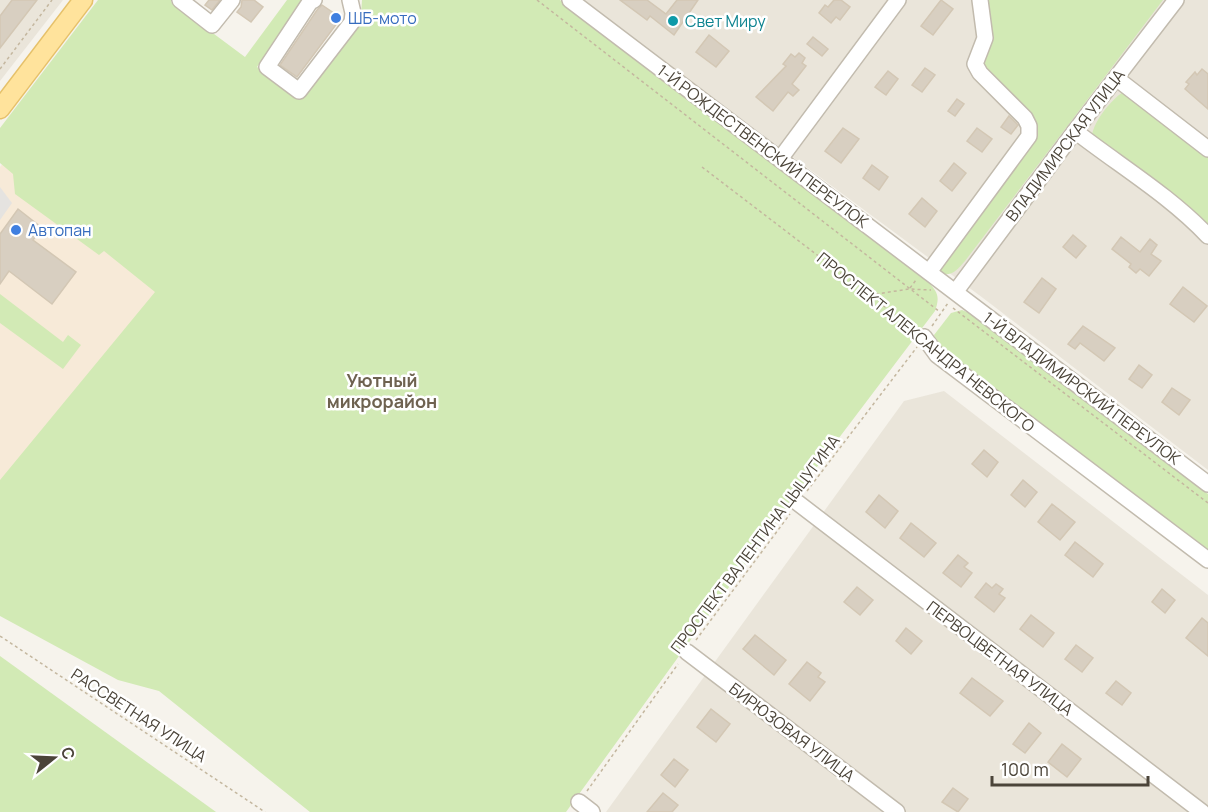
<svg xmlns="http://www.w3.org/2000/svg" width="1208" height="812" font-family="Manrope,sans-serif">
<rect width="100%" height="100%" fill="#f6f3ec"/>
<g fill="#eae5da">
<path d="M0,0H63L0,81Z"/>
<path d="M581,0H1208V470L983,298Z"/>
<path d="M944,391L1208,595V812H606L904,401Z"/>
</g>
<path fill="#f7ead8" d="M5,161L170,285L0,489V167Z"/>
<g fill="#d2eab5">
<path d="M98,0H171V2L245,57L287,0H304L257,67L302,99L356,25L361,15L362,0H560L928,282C938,292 940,297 935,311L795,496L566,812H310L159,691L118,680L0,616V480L155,292L104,251L99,255L15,194L13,174L0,163V128Z"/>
<path d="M983,0H1163L965,261C958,269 953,276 942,274L940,268L1033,140L980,65Z"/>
<path d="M1123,92L1208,158V227L1092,135C1094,121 1111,100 1123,92Z"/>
<path d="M0,294L63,342L68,335L81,345L63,369L0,323Z"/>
<path d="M962,310L974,315L1208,494V554L938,348L934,335L951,313Z"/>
<path d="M0,656L216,812H0Z"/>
</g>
<path fill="#e5e3e0" d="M0,187L12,203L0,220Z"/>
<g fill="#d8cfc1" stroke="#d3c7b4" stroke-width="1.5">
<path d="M12,0H37L0,48V16Z"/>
<path d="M209,0H220L212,10L205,5Z"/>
<path d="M242,0H254L263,7L251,22L237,12L241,7Z"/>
<path d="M620,0H647L666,14L677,0H698L674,35L650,16L647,20Z"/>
<path d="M834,0H841L850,7L840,20L836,17L831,23L819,13L825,5L828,7Z"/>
<path d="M941,0L953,9L933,35L921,26Z"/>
<path d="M322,5L341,18L297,77L280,65L317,10Z"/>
<path d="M709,35L729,51L716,67L696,52Z"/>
<path d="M813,37L828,49L822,56L807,44Z"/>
<path d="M799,53L805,58L802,63L806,66L792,84L799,90L793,96L788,92L773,111L756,97L786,66L783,64L791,54L795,57Z"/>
<path d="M925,68L935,75L922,92L912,85Z"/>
<path d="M1202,69L1208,74V109L1185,89L1189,84L1186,82L1195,72L1197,75Z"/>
<path d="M888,71L898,79L886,95L875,87Z"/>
<path d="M957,99L964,104L955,116L948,111Z"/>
<path d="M1009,116L1018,125L1011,134L1001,127Z"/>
<path d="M843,128L859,139L841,163L825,151Z"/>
<path d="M977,128L992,139L982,152L967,141Z"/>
<path d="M954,163L966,173L952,191L940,181Z"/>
<path d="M872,165L888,177L879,190L863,178Z"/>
<path d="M922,198L937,211L925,227L909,214Z"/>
<path d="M18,209L42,228L33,240L76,272L52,304L9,271L0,284V234Z"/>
<path d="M1073,235L1086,246L1076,258L1063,247Z"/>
<path d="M1121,237L1140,252L1150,239L1157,245L1151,254L1161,261L1149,276L1140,269L1136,273L1129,267L1131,264L1112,249Z"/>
<path d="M1042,278L1056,289L1039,313L1024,302Z"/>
<path d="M1183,287L1207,306L1194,322L1170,304Z"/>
<path d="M1083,326L1115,348L1104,361L1080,343L1075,349L1068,344Z"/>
<path d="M1139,365L1152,375L1142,388L1129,379Z"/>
<path d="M1172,388L1190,400L1179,415L1162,402Z"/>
<path d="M984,450L998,462L987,477L972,464Z"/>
<path d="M1023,480L1037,492L1025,507L1011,495Z"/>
<path d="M879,495L898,511L885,528L866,512Z"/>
<path d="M1052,504L1075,522L1060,540L1038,522Z"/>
<path d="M911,523L936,543L924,557L900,538Z"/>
<path d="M1075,542L1103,564L1093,577L1065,555Z"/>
<path d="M958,555L968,563L964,567L972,573L961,587L943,573Z"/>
<path d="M986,583L992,588L996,584L1003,589L999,594L1005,598L994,612L975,597Z"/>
<path d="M857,587L873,600L860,615L844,602Z"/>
<path d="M1162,589L1175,600L1165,613L1152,602Z"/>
<path d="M1031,615L1054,633L1043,647L1020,629Z"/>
<path d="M1202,618L1208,623V656L1186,638Z"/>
<path d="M906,628L922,641L911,654L896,641Z"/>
<path d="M755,635L786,660L774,675L743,649Z"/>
<path d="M1076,645L1093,658L1082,672L1065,659Z"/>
<path d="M807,662L821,673L818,677L825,682L810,701L789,684Z"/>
<path d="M972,678L1003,701L990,716L960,693Z"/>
<path d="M1116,681L1131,693L1122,705L1106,693Z"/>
<path d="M711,709L730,724L716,742L697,727Z"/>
<path d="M1029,723L1041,733L1025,753L1013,744Z"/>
<path d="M1062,744L1081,759L1067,777L1048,762Z"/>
<path d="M674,759L688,770L675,787L661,775Z"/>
<path d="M953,788L968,799L958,812L942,802Z"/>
<path d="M663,793L678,805L672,812H647Z"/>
</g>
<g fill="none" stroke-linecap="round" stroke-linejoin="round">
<defs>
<g id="minor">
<path d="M180,0L212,25L232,0"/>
<path d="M314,0L310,2L267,67L299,91L352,22L353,13L350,0"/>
<path d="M570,0L1208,484"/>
<path d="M1116,78L1208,149"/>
<path d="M1075,131C1120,166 1169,195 1208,236"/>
<path d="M780,159L898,0"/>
<path d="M929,272L1029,136V126L1025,118L980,73L975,64L985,38L980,0"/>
<path d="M956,291L1075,131L1176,0"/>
<path d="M924,337L937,355L1208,560"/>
<path d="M798,503L1202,812"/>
<path d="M687,652L897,812"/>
<path d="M579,802L592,812"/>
</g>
<path id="major" d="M0,109L83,0"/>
</defs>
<use href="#minor" stroke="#c2bbae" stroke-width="18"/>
<use href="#major" stroke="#e6c16a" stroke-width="21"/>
<g stroke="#c4b79f" stroke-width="1.5" stroke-dasharray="3 3" stroke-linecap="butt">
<path d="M537,0L940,312"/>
<path d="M0,69L52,0"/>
<path d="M702,167L914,329"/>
<path d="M910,288L916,280"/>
<path d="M870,295L909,289L931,290"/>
<path d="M953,308L1208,503"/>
<path d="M932,326L948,303"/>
<path d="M807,491L917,347"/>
<path d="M0,636L265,812"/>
<path d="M696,640L790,514"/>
<path d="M587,791L678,664"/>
</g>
<use href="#minor" stroke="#fff" stroke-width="15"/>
<use href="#major" stroke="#ffe39c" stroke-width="18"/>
</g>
<g fill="#3f7fe0" stroke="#fff" stroke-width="2">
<circle cx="336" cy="18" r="6"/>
<circle cx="16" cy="230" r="6"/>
</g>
<circle fill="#0f9aa8" stroke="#fff" stroke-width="2" cx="673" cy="21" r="6"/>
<g text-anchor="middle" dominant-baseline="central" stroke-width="5" stroke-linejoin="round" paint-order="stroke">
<g font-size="16" fill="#366cbe" stroke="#fff" text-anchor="start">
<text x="348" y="18">ШБ-мото</text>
<text x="28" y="230">Автопан</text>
</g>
<g font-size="16" fill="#0d838f" stroke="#fff" text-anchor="start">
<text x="685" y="21">Свет Миру</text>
</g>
<g font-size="16" fill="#4b4439" stroke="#fff">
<text transform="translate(1065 145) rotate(-53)">ВЛАДИМИРСКАЯ УЛИЦА</text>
<text transform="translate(763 146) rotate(37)">1-Й РОЖДЕСТВЕНСКИЙ ПЕРЕУЛОК</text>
<text transform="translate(926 342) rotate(39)">ПРОСПЕКТ АЛЕКСАНДРА НЕВСКОГО</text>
<text transform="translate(1082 388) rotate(37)">1-Й ВЛАДИМИРСКИЙ ПЕРЕУЛОК</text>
<text transform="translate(755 544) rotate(-53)">ПРОСПЕКТ ВАЛЕНТИНА ЦЫЦУГИНА</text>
<text transform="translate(1000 658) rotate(37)">ПЕРВОЦВЕТНАЯ УЛИЦА</text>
<text transform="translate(139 715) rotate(33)">РАССВЕТНАЯ УЛИЦА</text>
<text transform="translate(792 732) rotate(37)">БИРЮЗОВАЯ УЛИЦА</text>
</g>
<g font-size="18" font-weight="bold" fill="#6e6250" stroke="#fff">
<text x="382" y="380">Уютный<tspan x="382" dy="21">микрорайон</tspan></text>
</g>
</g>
<g transform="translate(54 758) rotate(72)" stroke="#ffffff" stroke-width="4.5" paint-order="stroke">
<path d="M0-4.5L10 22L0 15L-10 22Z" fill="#4b4439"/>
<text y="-9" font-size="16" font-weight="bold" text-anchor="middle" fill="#4b4439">С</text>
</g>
<path d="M992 776v9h156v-9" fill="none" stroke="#4b4439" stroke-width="3"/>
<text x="1001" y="776" font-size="18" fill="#4b4439" stroke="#ffffff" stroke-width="4.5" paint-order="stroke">100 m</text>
</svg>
